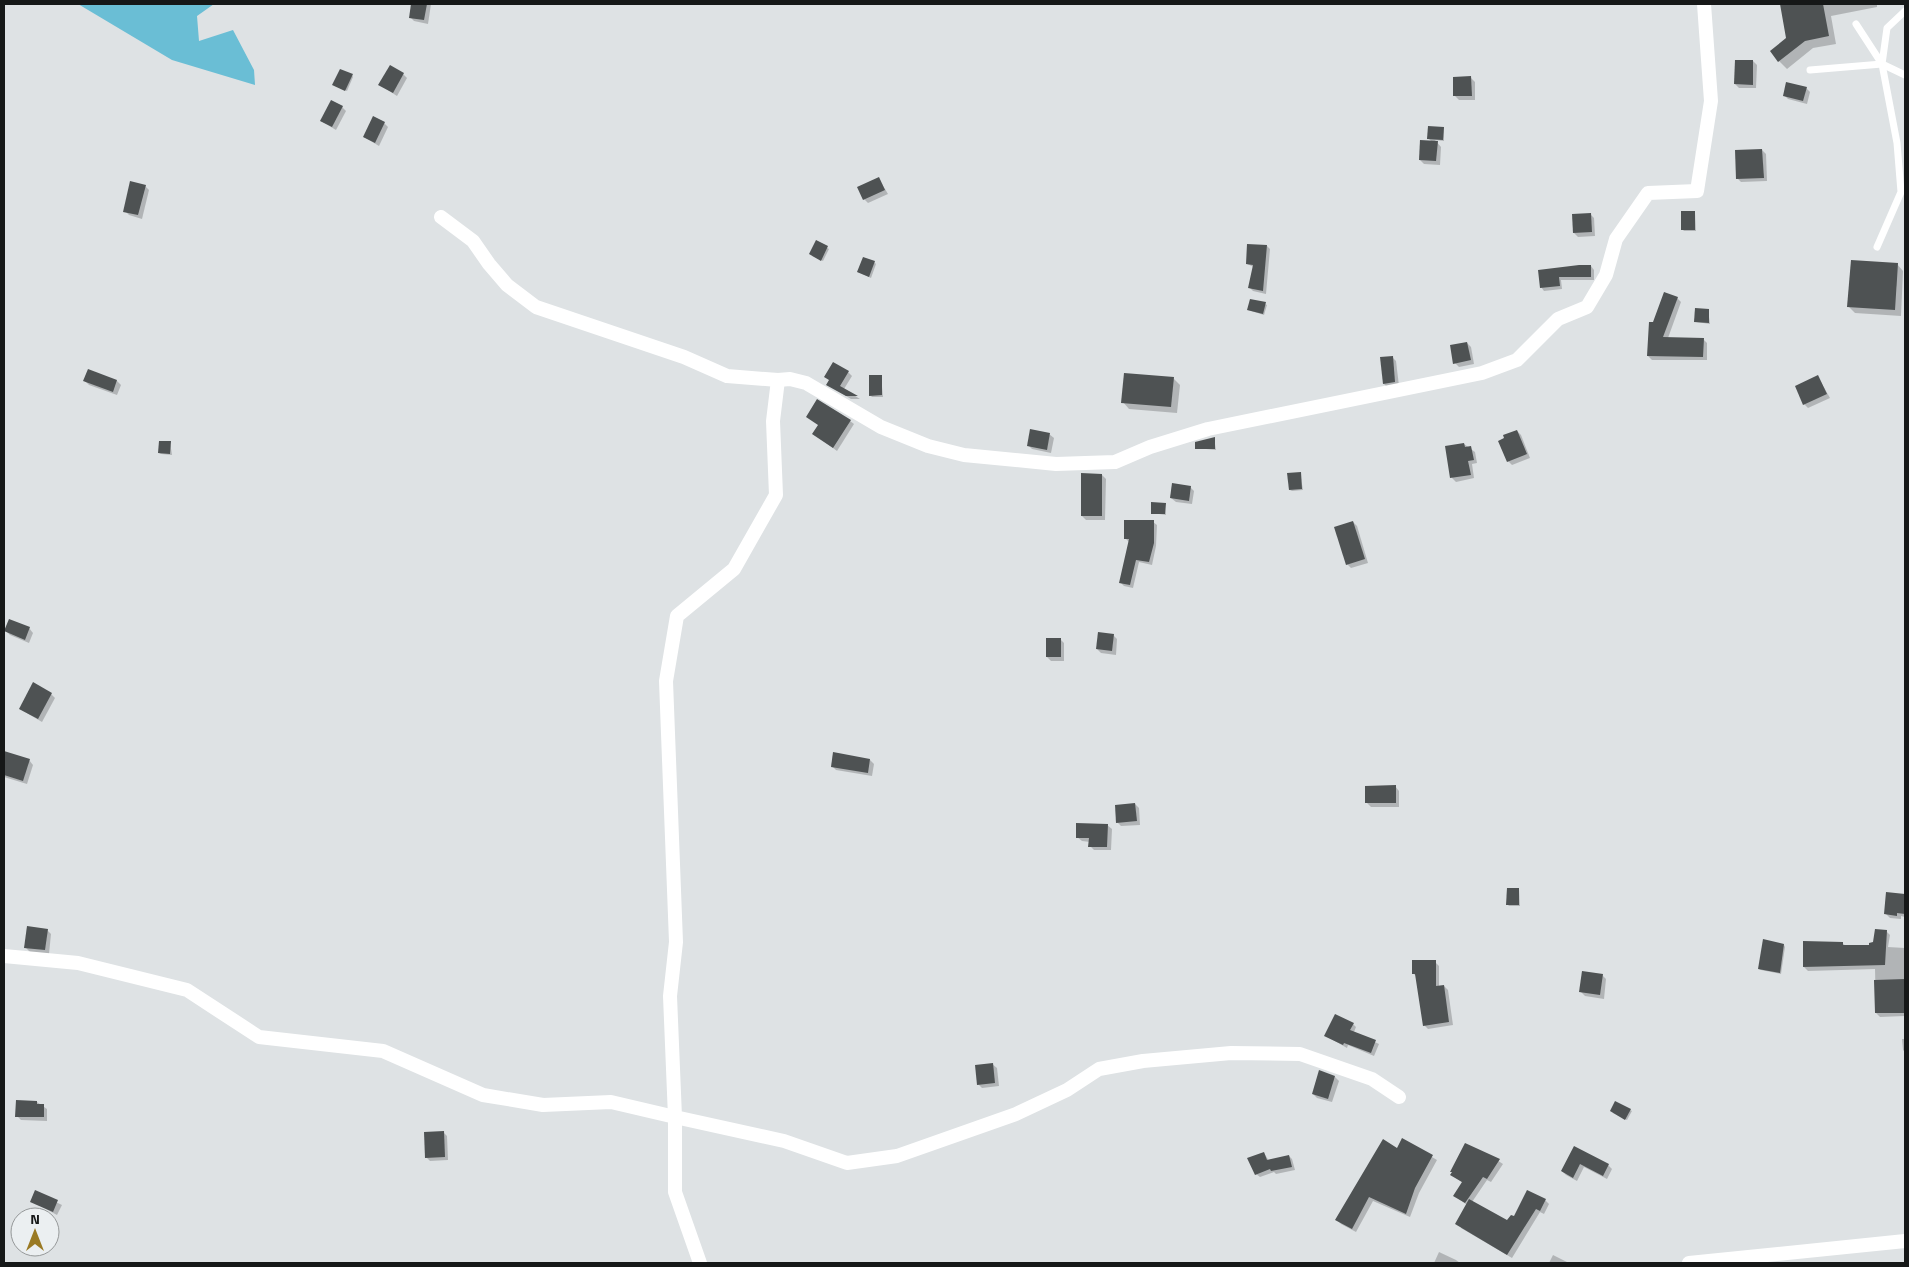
<svg xmlns="http://www.w3.org/2000/svg" width="1909" height="1267" font-family="'Titillium Web',sans-serif">
<rect width="100%" height="100%" fill="#dee2e4"/>
<path fill="#6abed5" d="M78,4H214L197,16L199,41L233,30L254,70L255,85L172,60Z"/>
<g fill="#0003">
<path d="M412,4H431L428,24L414,21L410,17Z"/>
<path d="M1781,4H1877V7L1831,16L1836,44L1813,48L1787,69L1779,61L1787,39Z"/>
<path d="M1753,61L1757,65L1756,88H1739L1735,84Z"/>
<path d="M403,74L407,78L397,96L380,85Z"/>
<path d="M352,75L353,77L347,91L336,86Z"/>
<path d="M1471,78L1475,82V100H1459L1455,96Z"/>
<path d="M1806,88L1810,92L1807,104L1788,99L1784,95Z"/>
<path d="M342,107L346,111L336,130L321,121Z"/>
<path d="M384,123L388,127L379,146L364,137Z"/>
<path d="M1444,128V141L1435,140L1441,147L1440,165L1424,164L1420,160L1432,142L1428,138Z"/>
<path d="M1762,150L1766,154L1767,181L1741,182L1737,178Z"/>
<path d="M879,179L888,194L868,203L864,199Z"/>
<path d="M145,186L149,190L142,219L129,215L125,211Z"/>
<path d="M1695,213L1696,231H1684L1682,229Z"/>
<path d="M1590,214L1594,218L1595,236L1578,237L1574,233Z"/>
<path d="M817,242L829,249L823,261L812,256Z"/>
<path d="M1267,246L1270,249L1266,294L1253,291L1249,287L1254,267L1247,264Z"/>
<path d="M874,262L876,264L871,278L858,272Z"/>
<path d="M1897,264L1903,271L1901,316L1855,313L1849,307Z"/>
<path d="M1591,266L1594,270V280H1561L1562,289L1544,291L1541,287L1539,271Z"/>
<path d="M1677,298L1681,302L1668,338L1703,339L1707,343V360H1652L1648,356L1654,323Z"/>
<path d="M1265,304L1267,305L1264,315L1248,310Z"/>
<path d="M1708,310L1710,324L1696,322Z"/>
<path d="M1467,343L1471,347L1474,364L1459,367L1455,363Z"/>
<path d="M1392,357L1396,361L1399,386L1388,388L1384,384Z"/>
<path d="M88,371L117,381L121,385L117,395L89,385L85,381Z"/>
<path d="M848,372L852,376L844,389L860,399H851L828,385Z"/>
<path d="M881,376L883,397H872L870,395Z"/>
<path d="M1818,377L1830,398L1808,408L1804,404Z"/>
<path d="M1173,378L1180,385L1177,413L1129,409L1123,402Z"/>
<path d="M850,421L854,424L837,451L814,434L819,426Z"/>
<path d="M1517,431L1521,435L1530,458L1512,465L1508,461L1506,439Z"/>
<path d="M1049,434L1054,438L1051,453L1032,449L1028,445Z"/>
<path d="M1214,438L1216,450L1196,448Z"/>
<path d="M170,442L172,455L161,454L159,453Z"/>
<path d="M1464,444L1475,452L1477,463L1472,464L1474,478L1456,482L1452,478Z"/>
<path d="M1300,473L1303,490L1292,491L1290,490Z"/>
<path d="M1102,475L1106,479L1105,520H1086L1082,516Z"/>
<path d="M1190,487L1194,491L1192,504L1176,502L1171,498Z"/>
<path d="M1165,504L1166,515L1152,513Z"/>
<path d="M1153,522L1157,525L1156,546L1152,565L1139,562L1133,588L1124,586L1121,583L1129,542L1125,538Z"/>
<path d="M1353,522L1357,526L1368,563L1351,568L1347,564Z"/>
<path d="M29,628L33,633L29,643L10,635L6,631Z"/>
<path d="M1113,635L1117,639L1116,655L1101,653L1097,649Z"/>
<path d="M1060,639L1064,643V661H1051L1047,657Z"/>
<path d="M51,694L55,698L42,722L20,709Z"/>
<path d="M4,753L29,760L33,765L27,784L4,777Z"/>
<path d="M870,760L874,764L872,776L836,770L832,766Z"/>
<path d="M1395,786L1399,791V807H1371L1367,803Z"/>
<path d="M1135,804L1139,808L1140,825L1121,826L1117,822Z"/>
<path d="M1107,825L1112,829L1111,850H1094L1090,846V842L1082,841L1077,837Z"/>
<path d="M1519,889L1520,906H1509L1507,904Z"/>
<path d="M1887,894L1905,895V917L1901,916V919L1890,918L1886,914Z"/>
<path d="M47,930L51,934L49,954L30,952L26,948Z"/>
<path d="M1886,931L1890,935L1888,947L1905,948V1016L1880,1017L1876,1013L1875,969L1808,971L1804,967L1842,943L1846,946H1870Z"/>
<path d="M1784,945L1785,947L1781,974L1761,970L1759,969Z"/>
<path d="M1435,962L1439,966V987L1444,986L1448,990L1453,1025L1428,1029L1424,1025L1417,977L1413,973Z"/>
<path d="M1602,975L1606,979L1604,999L1585,996L1581,992Z"/>
<path d="M1353,1024L1356,1027L1354,1032L1379,1044L1374,1056L1348,1045L1347,1048L1326,1036Z"/>
<path d="M1902,1039H1905V1052L1903,1050Z"/>
<path d="M992,1064L997,1068L999,1086L982,1088L978,1084Z"/>
<path d="M1335,1077L1339,1081L1332,1102L1317,1098L1313,1094Z"/>
<path d="M37,1102L47,1109V1121L21,1120L17,1116Z"/>
<path d="M1630,1110L1632,1111L1627,1120L1613,1113Z"/>
<path d="M443,1132L447,1136L448,1160L430,1161L426,1157Z"/>
<path d="M1403,1140L1437,1160L1419,1193L1410,1217L1373,1201L1356,1232L1341,1224L1337,1220L1398,1149Z"/>
<path d="M1574,1148L1608,1165L1612,1169L1607,1179L1584,1167L1577,1181L1566,1175L1562,1171Z"/>
<path d="M1264,1153L1269,1161L1289,1156L1292,1159L1295,1170L1276,1174L1274,1172L1260,1177L1256,1174Z"/>
<path d="M1486,1153L1503,1164L1491,1182L1487,1180L1472,1202L1508,1222L1545,1200L1549,1204L1544,1214L1540,1212L1512,1258L1461,1228L1467,1205L1459,1199L1463,1183L1452,1175Z"/>
<path d="M35,1192L62,1205L57,1215L31,1201Z"/>
<path d="M1439,1252L1456,1260L1460,1263H1434Z"/>
<path d="M1553,1255L1569,1263H1549Z"/>
</g>
<g fill="#4e5253">
<path d="M411,4H427L424,20L409,18Z"/>
<path d="M1780,4H1823L1829,36L1805,41L1778,62L1770,51L1786,38Z"/>
<path d="M1735,60H1753V85L1734,84Z"/>
<path d="M390,65L404,73L393,93L378,85Z"/>
<path d="M340,69L353,74L345,91L332,85Z"/>
<path d="M1471,76L1472,96H1453V77Z"/>
<path d="M1786,82L1807,87L1803,101L1783,96Z"/>
<path d="M331,100L343,106L332,127L320,121Z"/>
<path d="M373,116L385,122L375,143L363,137Z"/>
<path d="M1428,126L1444,127L1443,140L1427,139Z"/>
<path d="M1420,140L1438,141L1436,161L1419,160Z"/>
<path d="M1762,149L1764,178L1736,179L1735,150Z"/>
<path d="M879,177L885,190L863,200L857,187Z"/>
<path d="M130,181L146,185L138,215L123,212Z"/>
<rect x="1681" y="211" width="14" height="19"/>
<path d="M1591,213L1592,232L1573,233L1572,214Z"/>
<path d="M816,240L828,246L821,261L809,254Z"/>
<path d="M1247,244L1267,245L1263,291L1248,288L1253,265L1246,264Z"/>
<path d="M863,257L875,261L869,277L857,272Z"/>
<path d="M1851,260L1898,263L1895,310L1847,307Z"/>
<path d="M1579,265H1591V277H1559L1560,286L1540,288L1538,270Z"/>
<path d="M1664,292L1678,297L1663,337L1704,338L1703,357L1647,356L1649,322H1653Z"/>
<path d="M1250,299L1266,302L1263,314L1247,310Z"/>
<path d="M1695,308L1709,309V323L1694,322Z"/>
<path d="M1467,342L1471,360L1453,364L1450,345Z"/>
<path d="M1393,356L1395,382L1383,384L1380,357Z"/>
<path d="M833,362L849,371L840,386L858,396H846L826,385L829,380L824,377Z"/>
<path d="M88,369L117,380L113,392L83,381Z"/>
<path d="M1124,373L1174,377L1171,407L1121,403Z"/>
<path d="M869,375H882V395L869,396Z"/>
<path d="M1818,375L1827,394L1803,405L1795,386Z"/>
<path d="M817,399L851,420L833,448L812,434L818,425L806,417Z"/>
<path d="M1030,429L1050,433L1047,450L1027,446Z"/>
<path d="M1517,430L1527,454L1507,462L1498,441L1504,438L1503,435Z"/>
<path d="M1215,437V449H1195V442Z"/>
<path d="M159,441H171L170,454L158,453Z"/>
<path d="M1464,443L1465,447L1471,446L1474,460L1468,461L1471,475L1450,478L1445,446Z"/>
<path d="M1301,472L1302,489L1289,490L1287,473Z"/>
<path d="M1081,473L1102,474V516H1081Z"/>
<path d="M1172,483L1191,486L1189,501L1170,498Z"/>
<path d="M1151,502L1166,503L1165,514H1151Z"/>
<path d="M1124,520H1154V543L1149,562L1136,560L1130,585L1119,583L1129,539H1124Z"/>
<path d="M1353,521L1365,559L1346,565L1334,527Z"/>
<path d="M9,619L30,627L25,640L4,631Z"/>
<path d="M1098,632L1114,634L1112,651L1096,649Z"/>
<rect x="1046" y="638" width="15" height="19"/>
<path d="M33,682L52,693L38,719L19,709Z"/>
<path d="M4,751L30,759L23,781L4,775Z"/>
<path d="M833,752L870,759L868,773L831,767Z"/>
<path d="M1396,785V803H1365V786Z"/>
<path d="M1135,803L1137,821L1116,823L1115,805Z"/>
<path d="M1076,823L1108,824L1107,847H1088L1089,838H1076Z"/>
<path d="M1507,888H1519V905H1506Z"/>
<path d="M1886,892L1905,894V914L1897,913V916L1884,914Z"/>
<path d="M27,926L48,929L45,950L24,948Z"/>
<path d="M1875,929L1887,930L1885,965L1803,967V941L1843,942V945H1869V943L1873,942Z"/>
<path d="M1763,939L1784,944L1780,973L1758,969Z"/>
<path d="M1412,960H1436V986L1444,985L1449,1022L1423,1026L1415,974H1412Z"/>
<path d="M1582,971L1603,974L1600,995L1579,992Z"/>
<path d="M1905,979V1013H1875L1874,980Z"/>
<path d="M1335,1014L1354,1023L1350,1030L1376,1040L1371,1053L1344,1043L1343,1045L1324,1036Z"/>
<path d="M993,1063L995,1083L977,1085L975,1065Z"/>
<path d="M1319,1070L1335,1076L1328,1099L1312,1094Z"/>
<path d="M16,1100L37,1101V1104H44V1117H15Z"/>
<path d="M1615,1101L1631,1109L1625,1120L1610,1111Z"/>
<path d="M444,1131L445,1157L425,1158L424,1132Z"/>
<path d="M1402,1138L1433,1155L1415,1188L1406,1214L1369,1197L1352,1229L1335,1220L1383,1139L1397,1148Z"/>
<path d="M1465,1143L1500,1159L1487,1179L1483,1177L1465,1203L1453,1196L1462,1182L1450,1175L1452,1172H1450Z"/>
<path d="M1574,1146L1609,1164L1603,1176L1580,1164L1573,1178L1561,1171Z"/>
<path d="M1264,1152L1267,1160L1289,1155L1292,1167L1271,1171L1270,1169L1255,1175L1247,1158Z"/>
<path d="M35,1190L58,1200L53,1212L30,1202Z"/>
<path d="M1527,1190L1546,1199L1540,1211L1536,1209L1507,1255L1455,1224L1469,1199L1507,1220L1511,1215L1514,1216Z"/>
</g>
<g fill="none" stroke-linecap="round" stroke-linejoin="round">
<g stroke="#fff" stroke-width="7">
<path d="M1856,24L1882,64L1887,28L1905,11"/>
<path d="M1810,70L1882,64L1905,75"/>
<path d="M1877,247L1901,192L1897,143L1882,64"/>
</g>
<g stroke="#fff" stroke-width="14">
<path d="M441,217L473,241L489,264L507,285L536,307L684,357L727,376L778,380L790,379L806,383L881,427L928,446L964,455L1056,464L1115,462L1150,447L1208,429L1482,373L1517,360L1558,319L1587,307L1606,275L1616,239L1648,193L1697,191L1711,101L1704,4"/>
<path d="M778,380L773,421L776,495L734,569L677,616L666,681L676,942L670,996L675,1117L784,1141L847,1163L897,1156L1016,1114L1067,1090L1099,1069L1143,1061L1231,1053L1300,1054L1372,1079L1399,1097"/>
<path d="M4,956L78,963L187,990L259,1037L383,1051L483,1095L543,1105L611,1102L675,1117V1192L700,1263"/>
<path d="M1689,1263L1905,1241"/>
</g>
</g>
<rect width="1909" height="1267" fill="none" stroke="#161818" stroke-width="10"/>
<g transform="translate(35 1232)"><circle r="24" fill="#ebeff1" stroke="#96999a"/>
<path d="M0-4L9 19L0 12L-9 19Z" fill="#9a7a24"/>
<text y="-8" font-size="14" font-weight="bold" text-anchor="middle" fill="#161818">N</text>
</g>
</svg>
